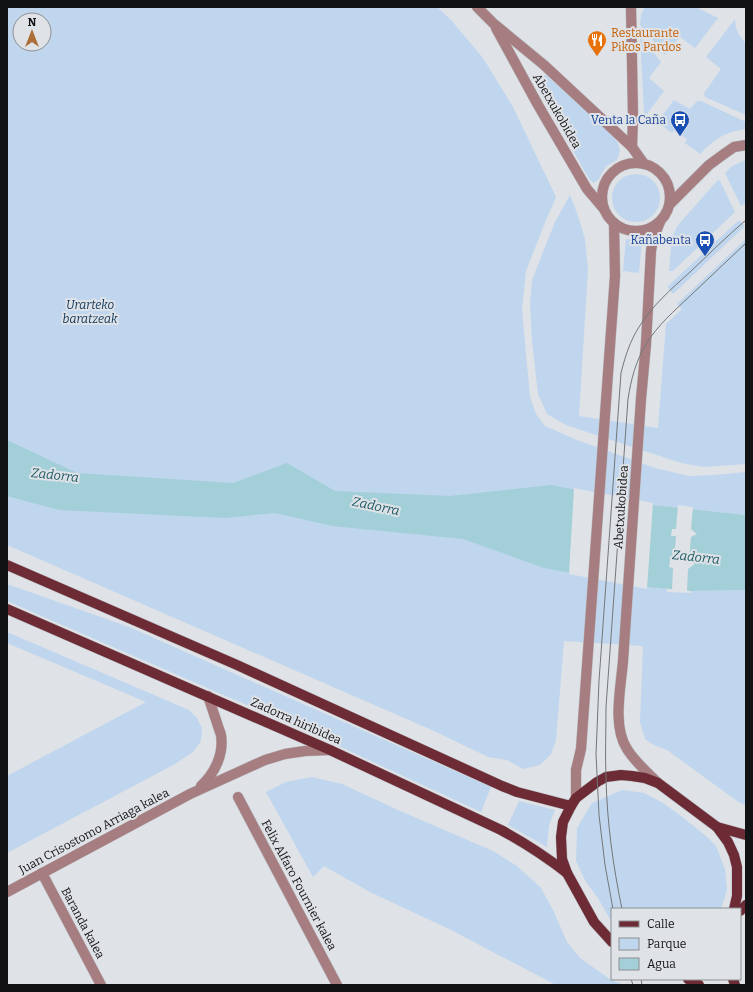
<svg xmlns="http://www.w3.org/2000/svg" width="753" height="992" font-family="Bitter,serif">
<rect width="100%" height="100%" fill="#dfe2e6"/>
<g fill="#bfd6ee" fill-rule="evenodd">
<path d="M7,7H437L451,20L483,58L513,107L556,197L546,220L526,271L522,310L530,397L536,414L545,426L577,440L655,468L689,476L714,475L746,472V515L652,505L551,486L667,590L691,591L746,590V806L737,801L667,750L654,745L645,739L640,722L643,646L564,641L556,740L551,754L540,765L523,769L507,760L488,757L434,731L7,545ZM20,20H44V44H20Z"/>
<path d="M645,7H696L718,18L695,48L680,37L665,55L640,25L641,15Z"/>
<path d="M735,19L736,28L738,33L746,44V115L705,97L704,94L705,92L721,69L706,57Z"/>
<path d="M640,36L661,62L649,78L664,91L647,114H644V112Z"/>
<path d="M546,75L610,132L618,143L620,151L617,160L606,166L598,180L593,183L588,177L534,82Z"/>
<path d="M674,100L690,109L697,101H701L746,122V129C723,133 716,138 700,154L685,143L687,139L674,130L672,133L657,122Z"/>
<path d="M746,160V203L741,206L725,173L732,166Z"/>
<circle cx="636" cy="198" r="24"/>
<path d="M718,180L720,181L735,212L673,271H669L672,237L678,225Z"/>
<path d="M570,195L577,213L585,239L588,269L579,416L658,428L666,324L682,309L677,304L746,239V464L704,467L681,463L566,425L547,414L538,394L532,341L530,304L532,280L555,222Z"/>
<path d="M738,221H740L745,226L673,294L668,288V286Z"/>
<path d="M626,239L642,241L639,273L623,271Z"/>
<path d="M7,584L129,627L491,787L481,812L302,729L7,601Z"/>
<path d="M7,632L189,710L197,718L202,728L201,741L193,752L175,764L7,853V776L146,702L7,643Z"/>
<path d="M312,777L342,784L398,810L493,851L517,866L541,888L553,910L567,942L580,958L611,980L624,985H556L451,930L370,892L324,866L313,877L266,792L286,782Z"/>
<path d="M622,790L644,793L663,803L681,816L706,836L716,846L725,869L727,890L721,909H612V922L611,921L598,898L586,882L576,861L577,828L592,803Z"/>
<path d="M519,801L555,810L549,825L547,847L508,825Z"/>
</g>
<path fill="#a2cfd8" d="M7,440L77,473L233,483L287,463L335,491L450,496L551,485L652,505L746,515V590L691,591L648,587L544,568L463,539L332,526L275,513L225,518L59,510L7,496Z"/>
<g fill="#dfe2e6">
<path d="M574,488L653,503L647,589L569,574Z"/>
<path d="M678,505L693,507L691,529L697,534L691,537L689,560L695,564L688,569L687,591H691V593L667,592V590H672L673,568L669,567L670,560H674L676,536H671L672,529H676Z"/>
</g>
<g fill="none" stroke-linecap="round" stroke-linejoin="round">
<defs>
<g id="minor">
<path d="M477,7L493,23L544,65L632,147L644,164"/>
<path d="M631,7L633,116L632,147"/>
<path d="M496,28L538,105L587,189L604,209"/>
<circle cx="636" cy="197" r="34"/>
<path d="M670,204L709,165L724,154L734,147L746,145"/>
<path d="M658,783C647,772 635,762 627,749C612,726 621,687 623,661L641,399L646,344L651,251L653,239L660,222"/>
<path d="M201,786C215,773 224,754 221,735C220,731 218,727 217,723C214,714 211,705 208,696"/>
<path d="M238,797L337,985"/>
<path d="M576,798V770L581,749L615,276L614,223"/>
<path d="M42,873L101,985"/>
<path d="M7,892L190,794L265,760L285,754L305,751L330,750"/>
</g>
<g id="major">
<path d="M7,565L237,665L502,786L517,792L571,806"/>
<path d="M7,609L330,750L501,830C525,843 545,856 567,873"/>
<path d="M717,827L746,835"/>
<path d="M740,911L746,905"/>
<path d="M612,942L594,922L567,873L562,859L561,837L563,822L571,806L576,798L597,782L606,777L621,775L632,776L645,778L658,783L717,827L728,842L734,855L737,867V896L734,909"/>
<path d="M688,979L699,985"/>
<path d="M733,979L735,985"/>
</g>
</defs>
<use href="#minor" stroke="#babdc0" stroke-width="11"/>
<use href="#major" stroke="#babdc0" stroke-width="11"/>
<use href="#minor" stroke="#a67e81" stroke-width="10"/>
<use href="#major" stroke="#6c2b35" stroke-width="10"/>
<g stroke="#747679" stroke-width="1">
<path d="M613,909L605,865L599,815L596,754L599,681L621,373C625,357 630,341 639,327C652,306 671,289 689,273C708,255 726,237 746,220"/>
<path d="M622,909C613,866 607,822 606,778C605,754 606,731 606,707L628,399C631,379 636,361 646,344C658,325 674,311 690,296C709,278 727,261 746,243"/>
<path d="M631,979L633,985"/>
<path d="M641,979L642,985"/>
</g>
</g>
<defs>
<symbol id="restaurant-pin" viewBox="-11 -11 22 30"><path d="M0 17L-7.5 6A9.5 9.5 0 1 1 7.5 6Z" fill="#e8710a" stroke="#dfe2e6"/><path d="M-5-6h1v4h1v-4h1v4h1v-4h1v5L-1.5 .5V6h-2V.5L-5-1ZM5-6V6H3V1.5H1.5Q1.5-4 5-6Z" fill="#fff"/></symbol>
<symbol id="bus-pin" viewBox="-11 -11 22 30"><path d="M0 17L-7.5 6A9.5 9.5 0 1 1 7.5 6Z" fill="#1a4fb4" stroke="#dfe2e6"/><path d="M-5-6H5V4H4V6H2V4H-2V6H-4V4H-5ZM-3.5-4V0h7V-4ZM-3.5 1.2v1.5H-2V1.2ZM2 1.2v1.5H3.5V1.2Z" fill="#fff"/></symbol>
</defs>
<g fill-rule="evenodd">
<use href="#restaurant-pin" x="586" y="29" width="22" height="30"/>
<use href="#bus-pin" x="669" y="109" width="22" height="30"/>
<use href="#bus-pin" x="694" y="229" width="22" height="30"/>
</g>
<g text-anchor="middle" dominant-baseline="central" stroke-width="4" stroke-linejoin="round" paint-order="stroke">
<g font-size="12" fill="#c56008" stroke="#dfe2e6" text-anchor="start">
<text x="611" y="33">Restaurante<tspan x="611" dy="14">Pikos Pardos</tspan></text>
</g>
<g font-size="12" fill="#111213" stroke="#dfe2e6">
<text transform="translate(557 111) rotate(60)">Abetxukobidea</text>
<text transform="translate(621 507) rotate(-86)">Abetxukobidea</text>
<text transform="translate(296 721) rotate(24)">Zadorra hiribidea</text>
<text transform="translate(94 831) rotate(-28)">Juan Crisostomo Arriaga kalea</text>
<text transform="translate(299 885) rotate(62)">Felix Alfaro Fournier kalea</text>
<text transform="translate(83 923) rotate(62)">Baranda kalea</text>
</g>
<g font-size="12" fill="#164399" stroke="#dfe2e6" text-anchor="end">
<text x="666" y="120">Venta la Caña</text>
<text x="691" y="240">Kañabenta</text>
</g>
<g font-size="12" font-style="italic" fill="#0c3459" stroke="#dfe2e6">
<text x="90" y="305">Urarteko<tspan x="90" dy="14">baratzeak</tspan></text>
</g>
<g font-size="13" font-style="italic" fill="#1e5b66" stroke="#dfe2e6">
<text transform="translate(55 475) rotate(6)">Zadorra</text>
<text transform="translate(376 506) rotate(12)">Zadorra</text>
<text transform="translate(696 557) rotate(6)">Zadorra</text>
</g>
</g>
<rect width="753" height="992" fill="none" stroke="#111213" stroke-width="16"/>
<rect x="611" y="908" width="130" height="72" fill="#dfe2e6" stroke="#8d8f92"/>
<rect x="619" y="921" width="20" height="6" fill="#6c2b35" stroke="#8d8f92"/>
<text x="647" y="928" font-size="12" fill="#111213">Calle</text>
<rect x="619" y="938" width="20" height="12" fill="#bfd6ee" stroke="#8d8f92"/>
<text x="647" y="948" font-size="12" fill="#111213">Parque</text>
<rect x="619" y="958" width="20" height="12" fill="#a2cfd8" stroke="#8d8f92"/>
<text x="647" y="968" font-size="12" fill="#111213">Agua</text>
<g transform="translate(32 32)"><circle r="19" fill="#dfe2e6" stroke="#8d8f92"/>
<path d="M0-3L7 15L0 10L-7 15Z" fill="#ad6d36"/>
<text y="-6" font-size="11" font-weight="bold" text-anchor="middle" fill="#111213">N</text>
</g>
</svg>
